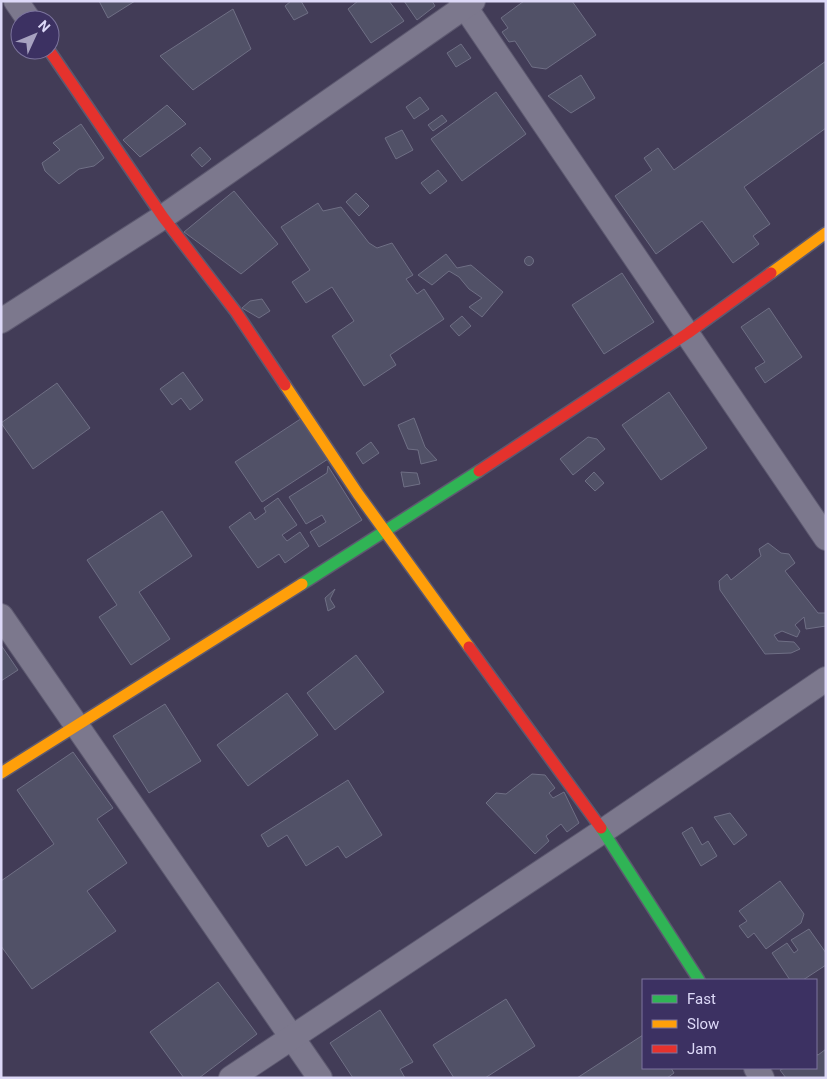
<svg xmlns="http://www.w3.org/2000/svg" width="827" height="1079" font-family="Roboto,sans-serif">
<rect width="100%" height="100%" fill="#423c57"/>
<g fill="#515167" stroke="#6f6f85">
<path d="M99,1H135L108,18Z"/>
<path d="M291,1H301L308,13L294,20L285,6Z"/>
<path d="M358,1H389L404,21L371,43L348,9Z"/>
<path d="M404,1H432L435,6L417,20Z"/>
<path d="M524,1H572L596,35L546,69L532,67L515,41L509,42L502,32L508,28L501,18Z"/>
<path d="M233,9L251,49L193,90L160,56Z"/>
<path d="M461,44L471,58L456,67L447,53Z"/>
<path d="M826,61V128L744,187L770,224L753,236L759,244L733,263L702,221L656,254L615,196L652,170L644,158L658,148L674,170Z"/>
<path d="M581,75L595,98L571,113L548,96Z"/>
<path d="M496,92L526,134L462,181L431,139Z"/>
<path d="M420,97L429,109L414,119L406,107Z"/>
<path d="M167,105L186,124L140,157L123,140Z"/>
<path d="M442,115L447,121L433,131L428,125Z"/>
<path d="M81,124L104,158L94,166L79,169L59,184L45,171L42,163L60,150L53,143Z"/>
<path d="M402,130L413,150L396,159L385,138Z"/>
<path d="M200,147L211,159L202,167L191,155Z"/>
<path d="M438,170L447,181L430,194L421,183Z"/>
<path d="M234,191L278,244L241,274L184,232Z"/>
<path d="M356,193L369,206L359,216L346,202Z"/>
<path d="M318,203L323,211L341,207L369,243L377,248L392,243L413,275L406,279L417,294L424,289L444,319L390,355L396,365L364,386L332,336L354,321L332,287L306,303L292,282L310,270L281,227Z"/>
<path d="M446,254L457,268L471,265L503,292L482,317L469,307L482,298L469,289L459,277L449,271L432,285L418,275Z"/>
<circle cx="529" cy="261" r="4.5"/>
<path d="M622,273L654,322L604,354L572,305Z"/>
<path d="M262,299L270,311L259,318L242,308L250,301Z"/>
<path d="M769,308L802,357L765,383L755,368L765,362L741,327Z"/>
<path d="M462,316L471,326L459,336L450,326Z"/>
<path d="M183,372L203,400L190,410L181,398L172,405L160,389Z"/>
<path d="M57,383L90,428L33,469L1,423Z"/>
<path d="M669,392L707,448L661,480L622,425Z"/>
<path d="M302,418L328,459L262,502L235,462Z"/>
<path d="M414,418L425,447L437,460L421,464L418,450L408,449L398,425Z"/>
<path d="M588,437L597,439L605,449L573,475L560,459Z"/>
<path d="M371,442L379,453L363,464L356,453Z"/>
<path d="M328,466L362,520L319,547L310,532L326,522L322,515L306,524L289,497L327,473Z"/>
<path d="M401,472L417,473L420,484L404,487Z"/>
<path d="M594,472L604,483L595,491L585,481Z"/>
<path d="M278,498L297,525L282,535L287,541L300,532L309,546L285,563L279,554L258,568L229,527L250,512L255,520L266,512L264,508Z"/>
<path d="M162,511L192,556L139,592L170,639L131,665L99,617L117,605L87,560Z"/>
<path d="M768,543L781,553L789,554L795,563L785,571L818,613H826V626L806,629L804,617L795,625L800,631L797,637L782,631L774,635L778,641L794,642L800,649L791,653L765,654L720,590L719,581L727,574L731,580L761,556L759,549Z"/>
<path d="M335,589L330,599L335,607L328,611L325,598Z"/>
<path d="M1,645L18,670L1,681Z"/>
<path d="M356,655L384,692L335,730L307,693Z"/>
<path d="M287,693L318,735L248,786L217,745Z"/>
<path d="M165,704L201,761L149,793L113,736Z"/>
<path d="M73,752L113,808L97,819L127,863L87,891L116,931L32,989L1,946V881L54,844L17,790Z"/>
<path d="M532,774L545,775L555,788L549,793L553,798L564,792L579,823L567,832L561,824L546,836L549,841L535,854L486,803L496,793L506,794Z"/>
<path d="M348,780L382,835L346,858L338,846L306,866L287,835L268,847L261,835Z"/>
<path d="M730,813L747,835L734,845L714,817Z"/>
<path d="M692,827L702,845L708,841L717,856L701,866L682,833Z"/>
<path d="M780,881L804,914L801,923L766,949L754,933L748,938L739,926L747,921L739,911Z"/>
<path d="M809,929L826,953V965L803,980H790L772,953L787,943L794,953L798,950L791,940Z"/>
<path d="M218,982L257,1034L199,1078H184L150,1032Z"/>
<path d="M506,999L535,1046L485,1078H454L433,1045Z"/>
<path d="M380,1010L413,1062L400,1069L405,1078H353L330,1043Z"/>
<path d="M643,1035V1068H671L674,1073L667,1078H577Z"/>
<path d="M826,1049V1078H786L780,1070L784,1068H816V1054L818,1055Z"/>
</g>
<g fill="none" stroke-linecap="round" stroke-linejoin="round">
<defs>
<g id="street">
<path d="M16,1L29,20"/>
<path d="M461,1L826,538"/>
<path d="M1,321L163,217L473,1"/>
<path d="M1,616L320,1078"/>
<path d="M756,1068L762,1078"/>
<path d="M231,1078L603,831L826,679"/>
</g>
<g id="fast">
<path d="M302,584L479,471"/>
<path d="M601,828L699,980"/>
</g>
<g id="slow">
<path d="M771,273L826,233"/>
<path d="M285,385L358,494L469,647"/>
<path d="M1,773L302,584"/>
</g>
<g id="jam">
<path d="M49,50L163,217L236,312L285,385"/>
<path d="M479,471L688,333L771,273"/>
<path d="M469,647L601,828"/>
</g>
</defs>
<use href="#street" stroke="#5d5970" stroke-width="26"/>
<use href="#fast" stroke="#5d5970" stroke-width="14"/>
<use href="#slow" stroke="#5d5970" stroke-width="14"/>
<use href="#jam" stroke="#5d5970" stroke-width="14"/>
<use href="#street" stroke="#7c788d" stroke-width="24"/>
<use href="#fast" stroke="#30b455" stroke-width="11"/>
<use href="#slow" stroke="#ff9f0a" stroke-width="11"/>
<use href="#jam" stroke="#e5322d" stroke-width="11"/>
</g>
<rect width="827" height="1079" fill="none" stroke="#ddd9f8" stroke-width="5"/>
<rect x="642" y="979" width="175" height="90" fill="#3c3162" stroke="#7c749e"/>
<rect x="652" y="995" width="25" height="8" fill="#30b455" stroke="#7c749e"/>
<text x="687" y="1004" font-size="15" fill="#ddd9f8">Fast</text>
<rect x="652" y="1020" width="25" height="8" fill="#ff9f0a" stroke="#7c749e"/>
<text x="687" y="1029" font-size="15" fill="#ddd9f8">Slow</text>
<rect x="652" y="1045" width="25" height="8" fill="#e5322d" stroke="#7c749e"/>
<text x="687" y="1054" font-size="15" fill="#ddd9f8">Jam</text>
<g transform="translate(35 35) rotate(46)"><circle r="24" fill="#3c3162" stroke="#7c749e"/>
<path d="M0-4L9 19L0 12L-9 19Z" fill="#a7a2c0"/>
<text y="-8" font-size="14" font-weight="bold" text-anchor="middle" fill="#ddd9f8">N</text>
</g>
</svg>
